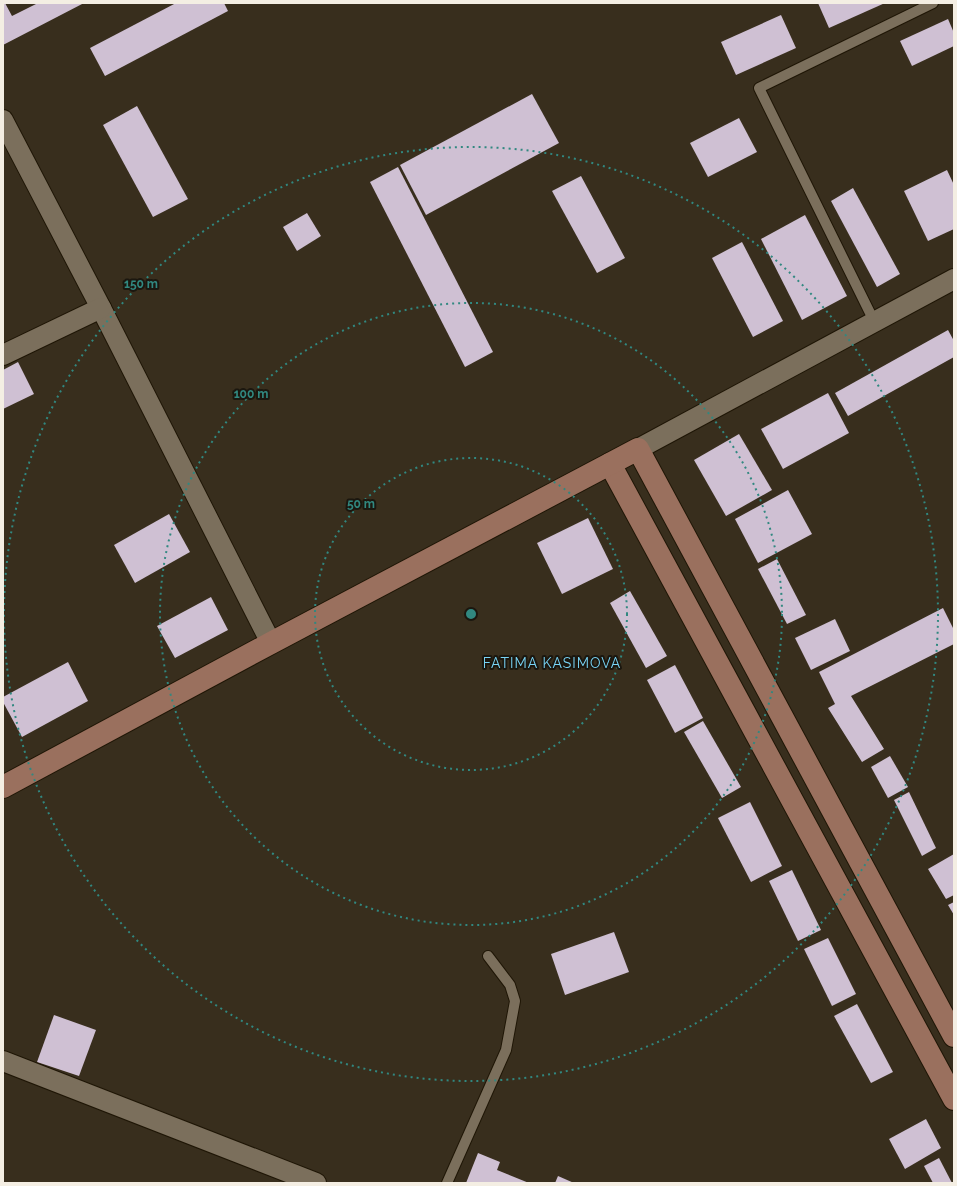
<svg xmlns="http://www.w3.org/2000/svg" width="957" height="1186" font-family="Raleway,sans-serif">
<rect width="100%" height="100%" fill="#382e1d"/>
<g fill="#cfc0d3">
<path d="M3,3H5L12,16L38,3H84L3,45Z"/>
<path d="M176,3H224L228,11L105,76L90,48Z"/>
<path d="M818,3H885L829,28Z"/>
<path d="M781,15L796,48L736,75L721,42Z"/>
<path d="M948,19L954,33V46L912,66L900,41Z"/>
<path d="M532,94L559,143L426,215L400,165Z"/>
<path d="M137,106L188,199L153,217L103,125Z"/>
<path d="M739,118L757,152L708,177L690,143Z"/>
<path d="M398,167L493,352L465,367L370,182Z"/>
<path d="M947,170L954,185V229L928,241L904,191Z"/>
<path d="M581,176L625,258L597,273L552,191Z"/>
<path d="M853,188L900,274L877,287L831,201Z"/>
<path d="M307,213L321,236L297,251L283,227Z"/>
<path d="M805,215L847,296L802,320L761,239Z"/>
<path d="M742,242L783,321L753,337L712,258Z"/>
<path d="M948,330L954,341V357L848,416L835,393Z"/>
<path d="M18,362L34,394L3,409V370Z"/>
<path d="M828,393L849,433L783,469L761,429Z"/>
<path d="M739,434L772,490L726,516L694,460Z"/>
<path d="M788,490L812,534L758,563L735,519Z"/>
<path d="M169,514L190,552L135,583L114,545Z"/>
<path d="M588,518L613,569L562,594L537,543Z"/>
<path d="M777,559L806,615L787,624L758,569Z"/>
<path d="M630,591L667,656L646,668L610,603Z"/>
<path d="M211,597L228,630L175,658L157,626Z"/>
<path d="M943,608L954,630V644L851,696L884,749L862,762L828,708L835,704L819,672Z"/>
<path d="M835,619L850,651L811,670L795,638Z"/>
<path d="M68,662L88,701L22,737L3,702V697Z"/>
<path d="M675,665L703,718L675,733L647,680Z"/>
<path d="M703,721L741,787L722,798L684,732Z"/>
<path d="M890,756L908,787L888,798L871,767Z"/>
<path d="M909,792L936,848L922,856L894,800Z"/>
<path d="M750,802L782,866L751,882L718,818Z"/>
<path d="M954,854V895L946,899L928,869Z"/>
<path d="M792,870L821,930L798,941L769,881Z"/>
<path d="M954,902V915L948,905Z"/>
<path d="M614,932L629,972L565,995L551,954Z"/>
<path d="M828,938L856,994L832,1006L804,949Z"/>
<path d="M857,1004L893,1072L871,1083L834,1016Z"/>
<path d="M54,1015L96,1030L79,1076L37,1062Z"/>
<path d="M926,1119L941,1148L905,1169L889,1139Z"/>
<path d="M478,1153L500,1162L497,1170L529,1183H466Z"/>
<path d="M939,1158L952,1183H933L924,1166Z"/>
<path d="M558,1176L574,1183H555Z"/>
</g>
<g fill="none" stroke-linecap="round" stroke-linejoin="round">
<defs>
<g id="lane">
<path d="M874,321L759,88L933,3"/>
<path d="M447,1183L506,1050L515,1001L510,985L488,956"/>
</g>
<g id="street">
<path d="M3,120L101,308L271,643"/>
<path d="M3,355L101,308"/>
<path d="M638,449L954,279"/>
<path d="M3,1061L316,1183"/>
</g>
<g id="secondary">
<path d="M610,464L954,1099"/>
<path d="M3,787L271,643L638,449L954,1036"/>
</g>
</defs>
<use href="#lane" stroke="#1f1606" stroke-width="12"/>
<use href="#street" stroke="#1f1606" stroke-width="22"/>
<use href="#secondary" stroke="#1f1606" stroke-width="24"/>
<use href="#lane" stroke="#7b6f5c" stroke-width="10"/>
<use href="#street" stroke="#7b6f5c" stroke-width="20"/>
<use href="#secondary" stroke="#9a705e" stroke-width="22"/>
</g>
<g fill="none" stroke="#318880" stroke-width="2" stroke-dasharray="2 4">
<circle cx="471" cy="614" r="156"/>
<circle cx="471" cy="614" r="311"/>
<circle cx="471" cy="614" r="467"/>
</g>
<g text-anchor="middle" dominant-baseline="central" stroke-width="4" stroke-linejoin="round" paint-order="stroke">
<g font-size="14" letter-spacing="1" fill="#79d5f7" stroke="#1b170f">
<text x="552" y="663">FATIMA KASIMOVA</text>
</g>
</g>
<circle cx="471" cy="614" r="6" fill="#318880" stroke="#1b170f" stroke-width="2"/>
<g font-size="12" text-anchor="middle" font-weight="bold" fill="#318880" stroke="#1b170f" stroke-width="4" stroke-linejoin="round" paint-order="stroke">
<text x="141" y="288">150 m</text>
<text x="251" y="398">100 m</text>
<text x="361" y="508">50 m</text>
</g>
<rect width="957" height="1186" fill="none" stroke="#f4eee3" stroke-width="8"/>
</svg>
